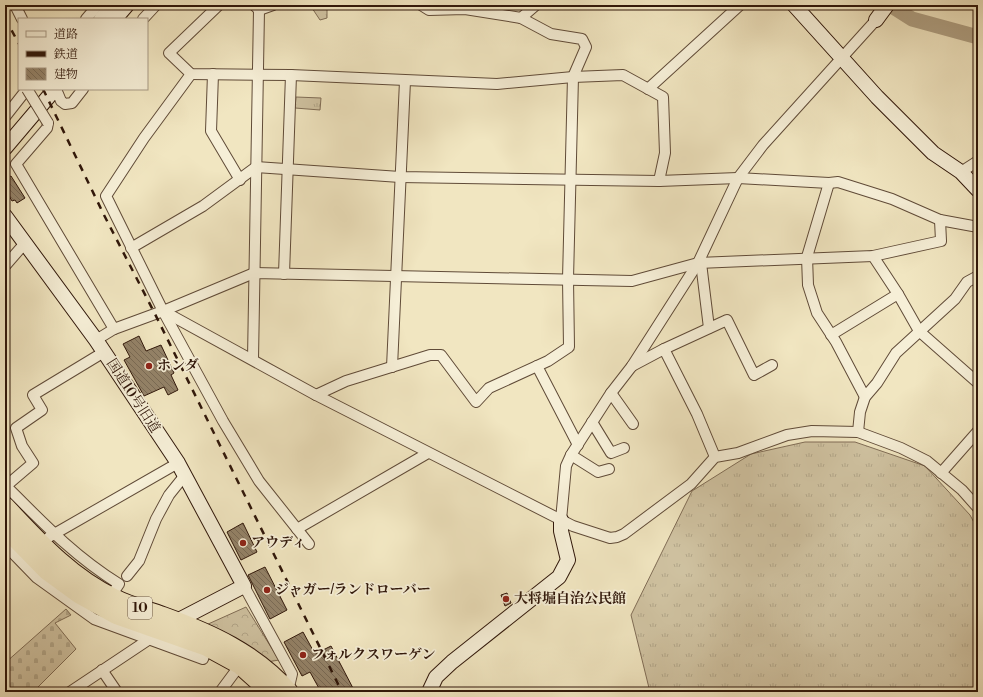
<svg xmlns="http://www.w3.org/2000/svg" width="983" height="697" font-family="'Libre Bodoni','Noto Serif JP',serif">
<defs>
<pattern id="grass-tufts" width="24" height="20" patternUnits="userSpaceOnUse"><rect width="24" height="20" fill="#d0c3a2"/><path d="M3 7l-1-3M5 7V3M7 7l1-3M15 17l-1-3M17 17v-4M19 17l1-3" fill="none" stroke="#b3a78a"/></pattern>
<pattern id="forest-crowns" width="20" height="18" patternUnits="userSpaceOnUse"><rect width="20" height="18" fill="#d0c3a2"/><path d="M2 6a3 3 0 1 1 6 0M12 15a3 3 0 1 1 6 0" fill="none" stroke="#b3a78a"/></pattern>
<pattern id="cemetery-stones" width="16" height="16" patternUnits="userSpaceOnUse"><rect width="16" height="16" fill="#d0c3a2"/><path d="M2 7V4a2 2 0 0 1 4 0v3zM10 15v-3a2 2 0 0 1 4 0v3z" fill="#b3a78a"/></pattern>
<pattern id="building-back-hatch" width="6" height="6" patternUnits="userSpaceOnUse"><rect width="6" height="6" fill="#948369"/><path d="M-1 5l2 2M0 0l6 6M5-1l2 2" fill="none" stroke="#796a55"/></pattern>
</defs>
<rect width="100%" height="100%" fill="#f1e6c1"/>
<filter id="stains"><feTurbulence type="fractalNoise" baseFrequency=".005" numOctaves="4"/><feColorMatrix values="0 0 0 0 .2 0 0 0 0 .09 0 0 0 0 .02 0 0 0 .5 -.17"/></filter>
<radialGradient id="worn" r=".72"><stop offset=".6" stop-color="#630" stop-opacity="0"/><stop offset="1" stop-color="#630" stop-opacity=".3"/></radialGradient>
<g fill="url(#grass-tufts)" stroke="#806d56">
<path d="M310,5H327V18L320,20Z"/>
<path d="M296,97L321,98L320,110L295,108Z"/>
<path d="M805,442H855L925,466L970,515L978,530V692H650L631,615L692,491L751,454Z"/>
</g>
<path fill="url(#forest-crowns)" stroke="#806d56" d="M246,607L279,660L267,662L206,625Z"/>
<path fill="url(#cemetery-stones)" stroke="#806d56" d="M66,609L71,615L55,623L76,649L33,692H5V663Z"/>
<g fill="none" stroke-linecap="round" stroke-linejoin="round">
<path stroke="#afa083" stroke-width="15" d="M890,5L912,19L978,37"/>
</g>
<g fill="url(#building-back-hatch)" stroke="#30170a">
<path d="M11,176L25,198L17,203L15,200L12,201L5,189V179Z"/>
<path d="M139,336L146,351L161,345L174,373L171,375L178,390L168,395L164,387L144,396L124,360L130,357L123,344Z"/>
<path d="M243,523L257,552L241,560L227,532Z"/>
<path d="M265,567L287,610L270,619L248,575Z"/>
<path d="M507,593L511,603L505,606L501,595Z"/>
<path d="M303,632L315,654L331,646L355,692H321L310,672L302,676L284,642Z"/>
</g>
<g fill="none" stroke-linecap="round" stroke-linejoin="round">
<defs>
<g id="street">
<path d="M15,5L22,19"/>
<path d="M219,5L169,53L191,74L291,75L497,84L573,77L623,75L663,97L665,153L659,181"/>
<path d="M259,10L273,5"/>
<path d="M521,18L536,5"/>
<path d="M86,19L98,5"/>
<path d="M143,19L156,5"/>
<path d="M191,74L144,138L106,196L163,311L223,421L259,481L309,544"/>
<path d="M213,74L211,131L240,180"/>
<path d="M56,89L61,101L65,104L72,103L83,89"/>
<path d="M648,89L740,5"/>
<path d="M5,117L27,89"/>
<path d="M48,123L47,128L16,164L114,329"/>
<path d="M961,172L978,161"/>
<path d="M829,183L807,257L808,285L817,313L836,342L865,397"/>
<path d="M131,248L203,206L256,167L400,177L659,181L738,178L829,183L838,182L892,199L940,220L978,227"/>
<path d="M873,256L898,294L919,331L978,383"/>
<path d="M701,263L709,328"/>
<path d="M5,266L25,243"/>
<path d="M284,274L291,75"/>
<path d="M163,311L316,395L573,526L610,538L617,537L624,534L691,484L715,457L738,453L787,435L812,431L858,432L901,448L927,461L962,490L978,508"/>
<path d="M831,335L898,294"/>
<path d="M96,340L114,329L163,311L254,273L632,281L698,263L873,256L941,241L940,220"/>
<path d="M664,349L727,320L754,375L772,365"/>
<path d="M253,359L259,10L254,5"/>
<path d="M537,366L578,445"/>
<path d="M632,366L664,349L697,414L715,457"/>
<path d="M392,367L405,81"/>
<path d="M611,393L633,424"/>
<path d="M316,395L346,381L430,355H441L476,402L489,388L548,361L569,347L568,279L573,77L586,47L582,39L551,34L521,18L465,9L429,10L421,5"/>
<path d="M592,422L611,453L624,448"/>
<path d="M858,432L860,412L865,397L877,383L896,353L955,299L967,282L978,276"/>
<path d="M571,455L598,472L609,469"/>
<path d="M941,473L978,431"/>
<path d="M5,485C42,522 74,556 119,584L115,590V599"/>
<path d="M6,486L33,463L22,446L16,428L42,410L33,395L104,352"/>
<path d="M561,520L566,466L571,455L611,393L632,366L698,263L738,178L763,145L876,20"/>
<path d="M297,529L428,453"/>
<path d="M49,537L178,463"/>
<path d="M5,545L37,578L94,619L203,659L207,647"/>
<path d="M127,576L139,561L156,519L169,495L185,475"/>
<path d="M244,586L292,674L288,691"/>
<path d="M102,670L117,692"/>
<path d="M70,692L151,638"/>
<path d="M220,692L240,665"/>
</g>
<g id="secondary">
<path d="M794,5L877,97L933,153L961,172L978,190"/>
<path d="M101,19L113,5"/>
<path d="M115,19L127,5"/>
<path d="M876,20L887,5"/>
<path d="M5,148L55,89"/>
<path d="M5,216L96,340L178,463L244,586L171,624"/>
<path d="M429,692L436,677L452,662L559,577L568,560L561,531V520"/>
</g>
<g id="highway">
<path d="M5,506C38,541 70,577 114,598C129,606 147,610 163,616C210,633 255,653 289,692"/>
<path d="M5,528L47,571L80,595L116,615L207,647L240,665L270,692"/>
</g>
</defs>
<use href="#street" stroke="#604b38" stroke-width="12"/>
<use href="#secondary" stroke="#30170a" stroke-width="16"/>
<use href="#highway" stroke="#30170a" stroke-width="20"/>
<use href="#street" stroke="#f6efd7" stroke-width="10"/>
<use href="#secondary" stroke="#f6efd7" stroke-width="14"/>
<use href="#highway" stroke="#f1e6c1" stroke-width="18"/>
<g stroke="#30170a" stroke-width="2.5" stroke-dasharray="7 7" stroke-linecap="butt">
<path d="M5,18L19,44"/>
<path d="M43,89L104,215L155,314L342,692"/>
</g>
<defs>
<path id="street-bridge" d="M27,89L48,123"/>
</defs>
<use href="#street-bridge" stroke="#604b38" stroke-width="12" stroke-linecap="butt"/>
<use href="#street-bridge" stroke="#f6efd7" stroke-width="10"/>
</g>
<g fill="#8f2418" stroke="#f6efd7" stroke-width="1.5">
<circle cx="149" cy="366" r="4"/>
<circle cx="243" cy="543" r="4"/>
<circle cx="267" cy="590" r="4"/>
<circle cx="506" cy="599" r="4"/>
<circle cx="303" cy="655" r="4"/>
</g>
<g text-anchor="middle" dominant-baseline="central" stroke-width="3.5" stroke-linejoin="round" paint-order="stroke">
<rect fill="#f6efd7" stroke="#6b5848" stroke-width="1" x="128" y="597" width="24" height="22" rx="3"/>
<g font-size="13" font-weight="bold" fill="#30170a">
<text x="140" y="608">10</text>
</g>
<g font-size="14" font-weight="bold" fill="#30170a" stroke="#f6efd7" text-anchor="start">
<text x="157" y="366">ホンダ</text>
<text x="251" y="543">アウディ</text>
<text x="275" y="590">ジャガー/ランドローバー</text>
<text x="514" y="599">大将堀自治公民館</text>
<text x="311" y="655">フォルクスワーゲン</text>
</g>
<g font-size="14" fill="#30170a" stroke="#f6efd7">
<text transform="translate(133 396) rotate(57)">国道10号旧道</text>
</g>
</g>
<rect width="983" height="697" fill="none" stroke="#f1e6c1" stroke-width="20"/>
<rect x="6" y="6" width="971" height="685" fill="none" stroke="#30170a" stroke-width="2"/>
<rect x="10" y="10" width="963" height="677" fill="none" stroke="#30170a"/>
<rect x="18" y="18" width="130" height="72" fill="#f6efd7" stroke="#a79985"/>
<rect x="26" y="31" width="20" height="6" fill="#f6efd7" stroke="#a79985"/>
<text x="54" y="38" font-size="12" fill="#30170a">道路</text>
<rect x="26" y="51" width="20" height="6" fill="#30170a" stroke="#a79985"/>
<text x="54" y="58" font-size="12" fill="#30170a">鉄道</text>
<rect x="26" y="68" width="20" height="12" fill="url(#building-back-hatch)" stroke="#a79985"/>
<text x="54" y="78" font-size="12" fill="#30170a">建物</text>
<rect width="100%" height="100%" filter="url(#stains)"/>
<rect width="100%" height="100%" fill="url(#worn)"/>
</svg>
